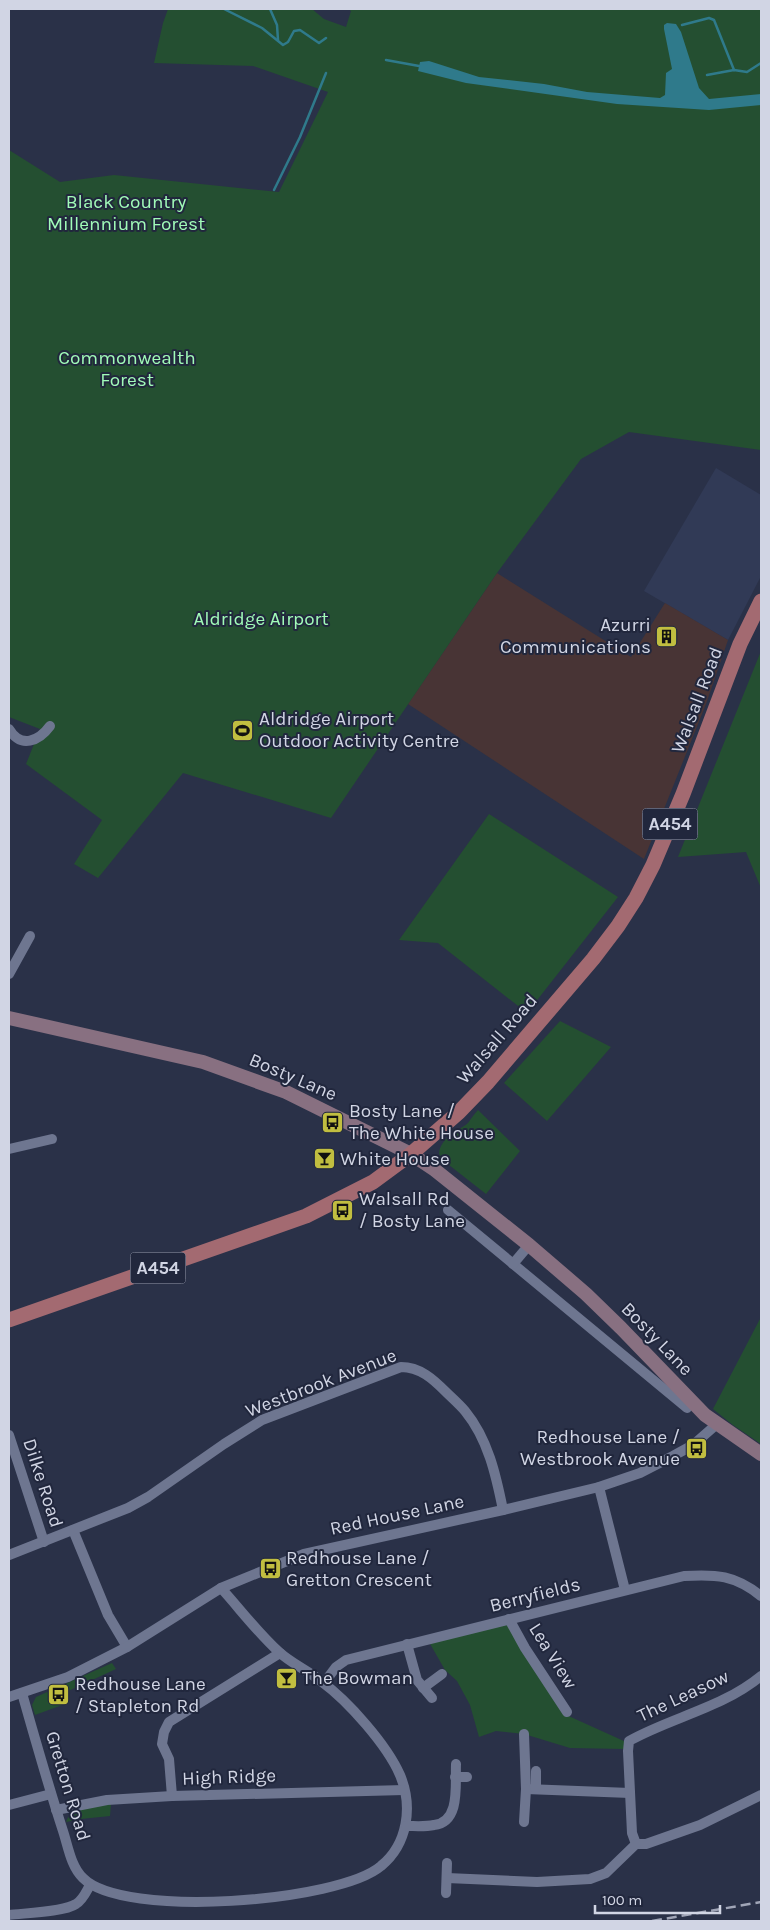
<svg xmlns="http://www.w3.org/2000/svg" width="770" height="1930" font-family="Karla,sans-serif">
<rect width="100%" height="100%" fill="#2a3148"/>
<path fill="#313a56" d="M716,468L761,495V576L728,640L644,591Z"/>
<path fill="#483435" d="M497,573L631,657L665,603L728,640L706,704L644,859L408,704Z"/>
<g fill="#244f31">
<path d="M168,9H312L324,19L346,27L351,11L348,9H761V450L629,432L581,459L497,573L331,818L183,773L98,878L74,864L102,820L26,764L40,729L9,717V150L60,182L114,175L279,192L328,92L253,66L154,63L163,23Z"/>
<path d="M761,651V888L746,852L678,857Z"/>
<path d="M489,814L618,897L527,1013L438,943L399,940Z"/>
<path d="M560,1021L611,1047L547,1121L504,1083Z"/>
<path d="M478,1110L520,1151L486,1194L449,1165L439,1154C440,1138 457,1132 468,1123C471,1119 474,1114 478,1110Z"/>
<path d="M761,1317V1444L733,1425L713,1409Z"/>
<path d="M506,1623L562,1713L626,1742L624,1749L570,1748L524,1734L496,1731L479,1737L470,1705L457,1681L445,1670L429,1642Z"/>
<path d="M112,1663L116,1669L64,1693L65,1704L35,1715L32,1705L36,1697Z"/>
<path d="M111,1804L110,1816L81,1819L66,1822C71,1807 96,1807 111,1804Z"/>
</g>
<path fill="#2f7a8b" d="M667,23L676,24L681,32L699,88L709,99L761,94V105L709,110L617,104L466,83L418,71L420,62L429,61L479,77L544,84L587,92L660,98L665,95L666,73L672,69L664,29V25Z"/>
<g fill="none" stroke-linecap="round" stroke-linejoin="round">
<g stroke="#2f7a8b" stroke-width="2.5">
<path d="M224,9L262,28L283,45L288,42L294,31L300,30L319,43L326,38"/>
<path d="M270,9L277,25L278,40"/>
<path d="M682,25L709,18L714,20L734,70"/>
<path d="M386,60L419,66"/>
<path d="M707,75L734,70L747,72L761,63"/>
<path d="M274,190L300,137L326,73"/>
</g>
<g stroke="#6e7690" stroke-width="10">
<path d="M9,729C21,749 39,741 50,726"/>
<path d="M9,974L30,936"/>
<path d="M9,1149L52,1139"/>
<path d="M448,1210L687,1408"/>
<path d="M513,1264L529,1245"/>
<path d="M9,1435L44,1542"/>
<path d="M599,1487L625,1590"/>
<path d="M73,1530L108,1615L127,1647"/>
<path d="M9,1555L128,1508L148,1497L224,1444L262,1420L401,1367C420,1367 433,1379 446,1392C452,1398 459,1404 465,1411C488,1439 496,1475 503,1510"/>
<path d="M509,1619L525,1648L567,1712"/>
<path d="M407,1644L417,1680L432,1698"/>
<path d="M324,1683L336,1667L346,1660L684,1576C716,1574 735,1575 761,1596"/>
<path d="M423,1688L442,1674"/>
<path d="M22,1693C35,1739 48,1785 63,1831C68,1846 71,1867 83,1878C123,1919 339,1902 381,1866C408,1844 413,1806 400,1775C387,1745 348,1701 322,1682C309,1671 292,1664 279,1652C258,1633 240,1609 221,1588"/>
<path d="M9,1697L68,1677L127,1647L221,1588L304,1554L503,1510L599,1487L640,1473L673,1456L693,1445L717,1424"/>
<path d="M524,1734L526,1789L630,1793"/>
<path d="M536,1771V1789"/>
<path d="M455,1777H467"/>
<path d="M172,1796L169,1759L162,1744L164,1732L169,1722L280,1653"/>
<path d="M9,1805L51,1794"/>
<path d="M56,1810L107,1800L172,1796L404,1790"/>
<path d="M524,1822L526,1789"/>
<path d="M406,1826C415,1826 425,1827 434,1825C461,1822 455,1784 456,1764"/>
<path d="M636,1844L632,1833L628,1751L629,1741C672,1717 722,1708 761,1676"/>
<path d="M636,1844H646L700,1825L761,1795"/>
<path d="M447,1878L537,1882L590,1879L606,1873L636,1844"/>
<path d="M446,1893L447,1863"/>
<path d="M9,1915C25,1913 64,1912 76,1904C83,1900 86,1892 90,1885"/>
</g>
<path stroke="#887081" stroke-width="14" d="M9,1018L203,1062L286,1092L411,1154L435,1170L529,1245L586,1294L621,1328L705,1415L761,1454"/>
<path stroke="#a36a71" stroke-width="15" d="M9,1320L306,1216L373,1182L411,1154L459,1112L488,1082L593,959L618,926L636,898L653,865L683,794L740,644L761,601"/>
<path stroke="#a0a5b7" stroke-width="2.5" stroke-dasharray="10 5" stroke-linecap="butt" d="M652,1921L761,1902"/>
</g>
<defs>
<symbol id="building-square" viewBox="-11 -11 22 22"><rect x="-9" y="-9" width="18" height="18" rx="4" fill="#c1be40" stroke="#21273d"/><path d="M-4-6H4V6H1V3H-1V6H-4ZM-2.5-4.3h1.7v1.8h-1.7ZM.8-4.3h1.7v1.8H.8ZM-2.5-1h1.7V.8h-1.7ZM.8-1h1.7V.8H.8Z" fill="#111"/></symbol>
<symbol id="stadium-square" viewBox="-11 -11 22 22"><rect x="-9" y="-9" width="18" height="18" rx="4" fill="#c1be40" stroke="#21273d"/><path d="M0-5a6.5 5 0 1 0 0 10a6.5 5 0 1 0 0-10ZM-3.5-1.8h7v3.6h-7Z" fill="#111"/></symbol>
<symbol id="bus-square" viewBox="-11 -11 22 22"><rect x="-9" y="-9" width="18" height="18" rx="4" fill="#c1be40" stroke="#21273d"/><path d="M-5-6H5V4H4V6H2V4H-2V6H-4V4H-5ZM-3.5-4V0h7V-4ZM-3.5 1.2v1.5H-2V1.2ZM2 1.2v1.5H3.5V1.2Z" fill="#111"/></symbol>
<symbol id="bar-square" viewBox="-11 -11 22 22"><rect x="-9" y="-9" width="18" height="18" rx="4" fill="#c1be40" stroke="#21273d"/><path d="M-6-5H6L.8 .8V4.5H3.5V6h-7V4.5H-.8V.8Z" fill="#111"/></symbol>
</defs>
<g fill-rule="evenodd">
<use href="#building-square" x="654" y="624" width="25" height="25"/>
<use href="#stadium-square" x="230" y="718" width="25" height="25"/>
<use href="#bus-square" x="320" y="1110" width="25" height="25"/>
<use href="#bar-square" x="312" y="1146" width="25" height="25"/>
<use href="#bus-square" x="330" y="1198" width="25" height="25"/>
<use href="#bus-square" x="684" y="1436" width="25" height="25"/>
<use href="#bus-square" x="258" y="1556" width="25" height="25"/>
<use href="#bar-square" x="274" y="1666" width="25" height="25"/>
<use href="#bus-square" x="46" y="1682" width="25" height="25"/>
</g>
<g text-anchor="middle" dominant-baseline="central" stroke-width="4" stroke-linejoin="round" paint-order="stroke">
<g fill="#21273d" stroke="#9ca1b2" stroke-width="1">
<rect x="642.5" y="808.5" width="55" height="31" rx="4"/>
<rect x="130.5" y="1252.5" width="55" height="31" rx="4"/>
</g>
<g font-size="18" font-weight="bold" fill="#d1d5e4">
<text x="670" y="824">A454</text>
<text x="158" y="1268">A454</text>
</g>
<g font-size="19" fill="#a1fbb8" stroke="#21273d">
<text x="126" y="202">Black Country<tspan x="126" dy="22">Millennium Forest</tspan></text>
<text x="127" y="358">Commonwealth<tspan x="127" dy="22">Forest</tspan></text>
<text x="261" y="619">Aldridge Airport</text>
</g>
<g font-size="19" fill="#d1d5e4" stroke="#21273d" text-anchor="start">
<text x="651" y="625" text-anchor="end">Azurri<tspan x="651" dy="22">Communications</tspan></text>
<text x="259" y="719">Aldridge Airport<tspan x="259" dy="22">Outdoor Activity Centre</tspan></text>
<text x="349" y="1111">Bosty Lane /<tspan x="349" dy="22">The White House</tspan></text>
<text x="340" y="1159">White House</text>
<text x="359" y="1199">Walsall Rd<tspan x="359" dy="22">/ Bosty Lane</tspan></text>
<text x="680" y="1437" text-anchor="end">Redhouse Lane /<tspan x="680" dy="22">Westbrook Avenue</tspan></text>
<text x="286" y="1558">Redhouse Lane /<tspan x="286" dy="22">Gretton Crescent</tspan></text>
<text x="302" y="1678">The Bowman</text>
<text x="75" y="1684">Redhouse Lane<tspan x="75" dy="22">/ Stapleton Rd</tspan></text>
</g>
<g font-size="19" fill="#d1d5e4" stroke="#21273d">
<text transform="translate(697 700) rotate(-69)">Walsall Road</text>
<text transform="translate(497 1039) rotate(-49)">Walsall Road</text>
<text transform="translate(293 1077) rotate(23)">Bosty Lane</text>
<text transform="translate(657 1339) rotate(46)">Bosty Lane</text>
<text transform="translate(321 1383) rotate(-21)">Westbrook Avenue</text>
<text transform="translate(43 1483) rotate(72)">Dilke Road</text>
<text transform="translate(397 1515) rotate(-12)">Red House Lane</text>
<text transform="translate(535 1595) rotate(-14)">Berryfields</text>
<text transform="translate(553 1656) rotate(58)">Lea View</text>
<text transform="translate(683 1696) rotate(-25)">The Leasow</text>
<text transform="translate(229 1777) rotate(-2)">High Ridge</text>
<text transform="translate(68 1786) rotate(73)">Gretton Road</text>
</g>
</g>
<rect width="770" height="1930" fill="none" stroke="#d1d5e4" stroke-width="20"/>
<path d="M595 1905v8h125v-8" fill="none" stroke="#d1d5e4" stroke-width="2.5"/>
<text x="602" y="1905" font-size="15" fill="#d1d5e4" stroke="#21273d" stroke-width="4" paint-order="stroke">100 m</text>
</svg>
